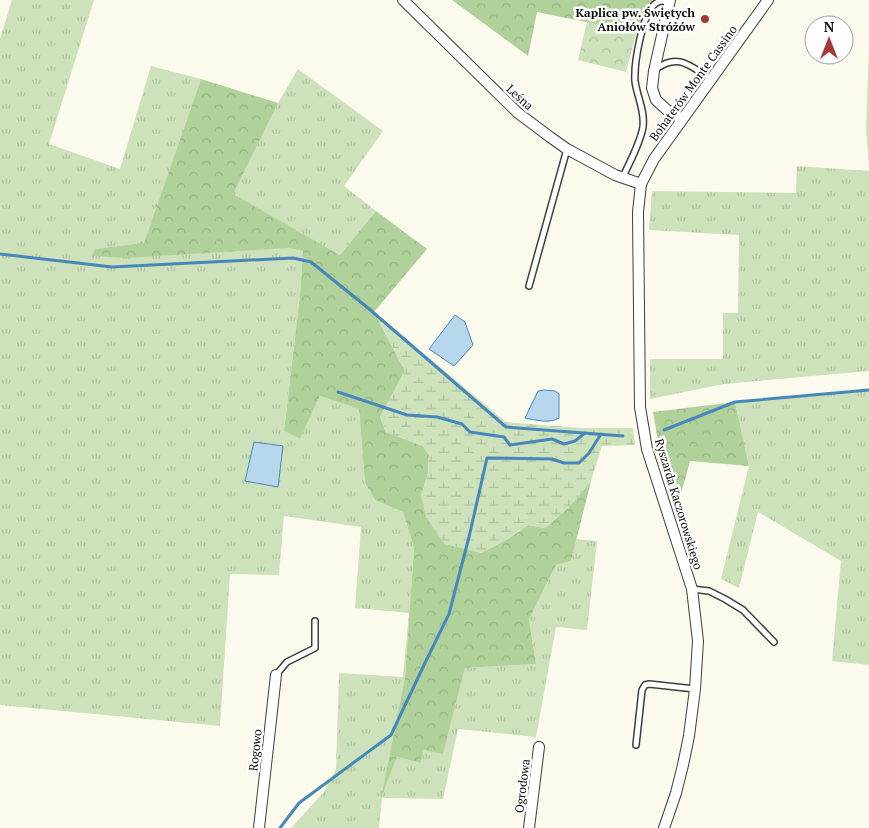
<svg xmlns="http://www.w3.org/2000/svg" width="869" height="828" font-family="'PT Serif',serif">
<defs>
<pattern id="grass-tufts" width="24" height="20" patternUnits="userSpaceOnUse" patternTransform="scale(1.25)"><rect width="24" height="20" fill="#cde2ba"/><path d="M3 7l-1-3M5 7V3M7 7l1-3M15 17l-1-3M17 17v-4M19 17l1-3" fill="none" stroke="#afc19f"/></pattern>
<pattern id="forest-crowns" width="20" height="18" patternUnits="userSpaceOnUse" patternTransform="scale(1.25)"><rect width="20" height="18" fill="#b1d19b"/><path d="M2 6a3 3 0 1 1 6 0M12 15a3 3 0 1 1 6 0" fill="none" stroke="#97b284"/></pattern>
<pattern id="wetland-marsh" width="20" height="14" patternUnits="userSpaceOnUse" patternTransform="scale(1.25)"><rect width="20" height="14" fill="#cde2ba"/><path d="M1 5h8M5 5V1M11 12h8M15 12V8" fill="none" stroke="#afc19f"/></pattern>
<pattern id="park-crowns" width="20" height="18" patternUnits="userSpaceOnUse" patternTransform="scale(1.25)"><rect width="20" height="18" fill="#cde2ba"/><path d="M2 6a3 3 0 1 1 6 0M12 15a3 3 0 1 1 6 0" fill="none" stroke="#afc19f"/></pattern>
</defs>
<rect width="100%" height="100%" fill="#fcfaec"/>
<g fill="url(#grass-tufts)">
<path d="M12,0H94L49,144L120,169L151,66L201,79L144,244L95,249L288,248L303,251L300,295L284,431L300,439L320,396L359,409L365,483L375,500L403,512L414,548L405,677L382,794L397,757L419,763L424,750L443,753L465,668L536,664L529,619L556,565L571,561L576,539L597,541L587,630L556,627L536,737L458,729L443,799L382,798L379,828H291L323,793L336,769L339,673L403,677L409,613L355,608L361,527L284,516L279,575L230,574L220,726L0,705V39Z"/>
<path d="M869,48V166L866,129Z"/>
<path d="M298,69L383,131L344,186L376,211L340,255L232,194L278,103Z"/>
<path d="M797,166L869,171V371L724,384L650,399V359H723V313H738L739,235L649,230L652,191L796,193Z"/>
<path d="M869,390V665L832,661L841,561L758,512L739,588L721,579L749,466L735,402Z"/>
</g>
<g fill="url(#forest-crowns)">
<path d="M452,0H653L636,34L586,22L537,12L528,56Z"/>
<path d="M201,79L278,103L233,194L340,255L376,211L427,249L374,312L405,371L380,417L386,432L423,446L429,455L428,473L421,496L481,553L508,539L528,525L545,528L569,507L591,481L571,561L556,565L529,619L536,664L465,668L443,754L424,750L420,763L397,757L381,798L405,677L414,548L403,512L375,500L365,483L359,409L320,396L300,439L284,431L300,295L303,251L288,248L127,258L92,256L95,249L144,243Z"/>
<path d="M735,402L749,466L690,461L678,505L659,447L653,412Z"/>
</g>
<path fill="url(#wetland-marsh)" d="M374,312L506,422L582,428H633L635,445L602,446L591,481L569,507L545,528L528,525L508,539L481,553L444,544L426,517L421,496L428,473L429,455L423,446L386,432L380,417L405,371Z"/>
<path fill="url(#park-crowns)" d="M587,22L636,34L626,72L578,60Z"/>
<g fill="#b7d7ed" stroke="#4788bb">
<path d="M455,315L465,322L473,345L454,366L429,349Z"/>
<path d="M544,390L555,391L559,394V418C549,424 536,420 525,418L538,391Z"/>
<path d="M254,442L283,446L278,487L245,481Z"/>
</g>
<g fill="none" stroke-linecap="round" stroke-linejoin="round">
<g stroke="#4788bb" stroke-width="3">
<path d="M0,254L112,267L293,258L311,262L368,308L506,427L623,436"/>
<path d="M338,392L407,415L437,417L462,424L470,432L504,437L510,445L552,439L564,444L575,441L585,433"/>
<path d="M664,430L735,402L869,390"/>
<path d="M280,828L299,803L391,735L424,665L449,614L469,537L487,458L552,459L564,463H579L589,453L601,434"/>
</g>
<defs>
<g id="service">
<path d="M656,69C679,52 691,67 711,79"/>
<path d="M623,177C630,161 640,144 643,127C645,110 637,97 635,81C634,65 642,9 658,2C662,0 665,1 669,3"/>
<path d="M529,286L567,149"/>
<path d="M692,589L709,591L725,599L743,610L774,642"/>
<path d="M276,675L287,662L315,648V621"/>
<path d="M636,745L642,690L645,685L649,684L695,689"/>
</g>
<g id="minor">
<path d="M403,0L518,113L550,137L567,149L615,175L641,184"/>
<path d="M670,0L654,71L652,88L656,100L667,110L682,119"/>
<path d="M259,828L276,675"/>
<path d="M529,828L539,747"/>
<path d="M664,828L676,793L683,765L689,736L695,689L698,641L692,589L647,449L640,407L638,212L641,184L654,159L768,0"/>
</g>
</defs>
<use href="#service" stroke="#3e3e3e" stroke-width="8"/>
<use href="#minor" stroke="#3e3e3e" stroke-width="12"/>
<use href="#service" stroke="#fff" stroke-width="5"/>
<use href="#minor" stroke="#fff" stroke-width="10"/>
</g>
<circle fill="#a83637" stroke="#fff" stroke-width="2" cx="705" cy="19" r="5"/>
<g text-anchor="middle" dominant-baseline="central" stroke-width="5" stroke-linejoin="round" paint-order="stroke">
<g font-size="12" font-weight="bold" fill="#0b0b0b" stroke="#fff" text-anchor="end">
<text x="695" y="12">Kaplica pw. Świętych<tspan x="695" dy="14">Aniołów Stróżów</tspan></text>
</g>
<g font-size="12" fill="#0b0b0b" stroke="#fff">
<text transform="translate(693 83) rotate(-54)">Bohaterów Monte Cassino</text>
<text transform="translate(520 97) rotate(42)">Leśna</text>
<text transform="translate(679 504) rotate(73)">Ryszarda Kaczorowskiego</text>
<text transform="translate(255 750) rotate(-84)">Rogowo</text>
<text transform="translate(522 786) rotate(-83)">Ogrodowa</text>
</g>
</g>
<g transform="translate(829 40)"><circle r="24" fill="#ffffff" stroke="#9d9d9d"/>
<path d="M0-4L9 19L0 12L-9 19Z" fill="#a83637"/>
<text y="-8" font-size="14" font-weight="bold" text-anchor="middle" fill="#0b0b0b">N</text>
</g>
</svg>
